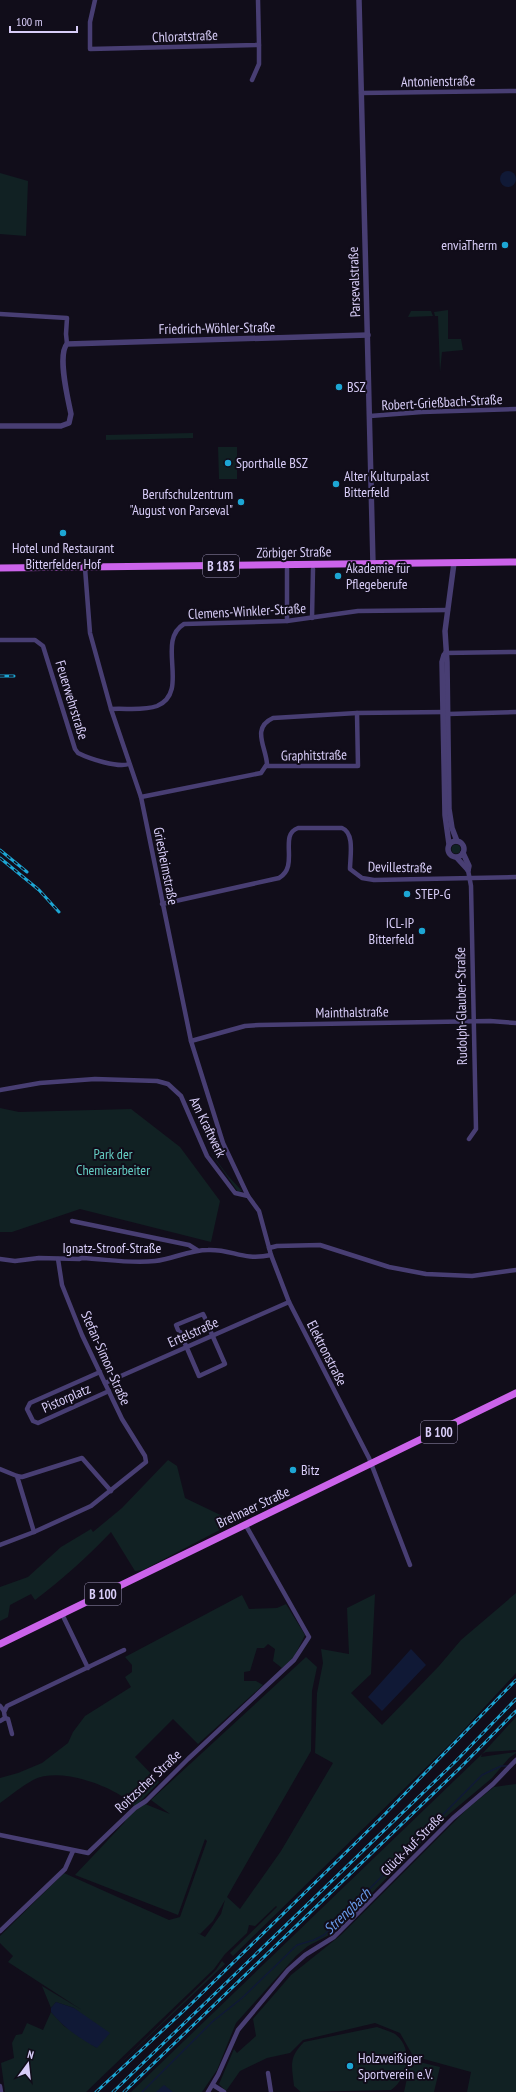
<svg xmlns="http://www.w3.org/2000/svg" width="516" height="2092" font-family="'PT Sans Narrow',sans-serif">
<rect width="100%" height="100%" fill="#110d1a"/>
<g fill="#112123" fill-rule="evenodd">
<path d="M0,173L28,181L26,236L0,234Z"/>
<path d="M448,310V339H461L463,350L442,352L440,372L438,316H435L434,312Z"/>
<path d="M411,311H431L433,316L408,317Z"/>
<path d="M193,433V438L106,440V435Z"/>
<path d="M218,447H237V479H219Z"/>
<circle cx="456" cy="849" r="4.5"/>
<path d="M0,1108L19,1112L131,1109L180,1147L220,1201L211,1242L80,1209L12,1232H0Z"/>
<path d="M206,1146L228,1176L242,1191L238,1192Z"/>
<path d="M168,1460L177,1466L185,1498L235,1522L143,1570L135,1571L111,1532C87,1557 63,1579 35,1600L31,1594L10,1605L8,1617L0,1621V1587L28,1577L61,1547L91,1529L93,1532L122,1508Z"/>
<path d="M516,1593V1673L457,1737L233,1956L230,1953L277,1907L276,1906L255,1926L249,1925L247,1933L225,1954L214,1969L86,2092H5L1,2063L14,2058L12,2043L16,2035L22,2034L27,2023L43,2030L51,2012L64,2026L97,2048L79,2012L74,2008L56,2002L51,2008L42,1986L82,2010L8,1962L13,1956L0,1943V1936L64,1873L169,1920L180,1917L207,1841L205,1839L178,1915L75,1875L124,1823L134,1805C113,1786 60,1766 33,1780C22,1786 11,1795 0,1803V1778L18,1773L42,1763L68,1743L73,1732L85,1716L131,1687L125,1677L132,1672V1665L125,1657L242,1595L249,1609L277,1608L286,1604L305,1635L294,1657L282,1668L273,1661L275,1649L268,1644L264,1648H257L250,1671L244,1672V1681H256L263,1685L198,1744L173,1719L135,1757L159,1782L140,1802L170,1814L151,1800L306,1657L317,1667L312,1691L311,1751L227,1897L240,1909L281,1851L333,1763L315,1753L317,1693L323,1663L321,1649L349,1654L347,1608L375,1594L371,1674L351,1693L382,1725L439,1666L461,1640ZM225,1900L221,1914L205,1937L196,1932L200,1934L213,1921Z"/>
<path d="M516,1717V1750L486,1752L482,1754L481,1757L516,1752V1753L509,1758L492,1778L448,1815L333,1933L308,1946L296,1956L236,2023L217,2070L202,2092H131L482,1754Z"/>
<path d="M516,1784V2092H467L471,2072L413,2056L400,2033L375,2023L303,2040L290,2053L267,2058L240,2071L226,2091L219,2084L234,2049L237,2053L256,2036L253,2019L291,1975L341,1935L468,1808L494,1787Z"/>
<path d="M222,1961L225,1964L104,2079L216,1970Z"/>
<path d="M377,2027C382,2029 390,2031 395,2034C414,2048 408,2078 391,2090L301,2092L294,2086C292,2066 288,2058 304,2042Z"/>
<path d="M411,2060L440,2067L434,2092H404Z"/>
</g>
<g fill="#101936">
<circle cx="508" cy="179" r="8"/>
<path d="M411,1649L426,1665L382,1711L368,1697Z"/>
<path d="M56,2002L74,2008L110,2033L97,2048C79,2038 64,2028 51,2012V2008Z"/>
<path d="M164,2085L173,2092H156Z"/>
</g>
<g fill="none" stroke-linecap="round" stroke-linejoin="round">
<path stroke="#101936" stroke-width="1.5" d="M142,2092L212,2022L242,1998L297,1945L314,1940L324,1935L482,1775L501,1766H508"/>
<g stroke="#483e73" stroke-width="4.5">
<path d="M95,0L90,22V49L259,45L258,0"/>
<path d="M252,80L259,64V45"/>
<path d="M361,93L516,91"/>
<path d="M0,314L67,318L66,334L67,344"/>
<path d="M370,416L422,412L516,409"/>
<path d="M85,568L90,633L111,709L141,797L191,1041L223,1143L248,1196"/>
<path d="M312,618L313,569"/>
<path d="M287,621V569"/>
<path d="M0,640H35L43,646L75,749L78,753C90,759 118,768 129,764"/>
<path d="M445,653L516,652"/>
<path d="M111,709C126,708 144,711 157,706C191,692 155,641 184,624L287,621L358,611L448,610"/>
<path d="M448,714L516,712"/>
<path d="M266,766H358L357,713"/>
<path d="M141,797L261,773L267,764C266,747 251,728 273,718L357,713L445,712"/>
<path d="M468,870L471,886L476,1129L469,1139"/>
<path d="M162,904L279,878C300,866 278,835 298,828H342C355,833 350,857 350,869L362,878L374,880L516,877"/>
<path d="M191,1041L245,1026L259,1025L490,1021L516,1023"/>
<path d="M0,1090L40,1083L95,1079L157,1081L168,1084L181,1096L207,1156L235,1193L248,1196L259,1211L271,1255L289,1302L369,1458L410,1565"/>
<path d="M72,1221L189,1245L197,1250"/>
<path d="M269,1248L277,1246L320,1245L389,1267L426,1274L472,1276L516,1270"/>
<path d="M0,1259L15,1261L39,1258L79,1259L82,1258C106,1259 130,1264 155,1261C173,1259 189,1250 208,1250C233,1249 242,1261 271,1255"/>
<path d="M178,1330L176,1325L203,1314L205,1318"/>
<path d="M180,1332L199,1376L225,1364L206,1321"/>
<path d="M100,1372L30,1403L27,1409L33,1421L38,1423L109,1391"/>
<path d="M105,1383L289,1302"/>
<path d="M0,1469L17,1476L34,1532"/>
<path d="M17,1476L22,1477L82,1458L111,1491"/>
<path d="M0,1545L34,1532L91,1506L146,1462L145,1456L122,1419L82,1335L62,1285L58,1259"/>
<path d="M62,1614L88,1668"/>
<path d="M0,1706L4,1711"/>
<path d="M5,1718L8,1719L12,1734"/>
<path d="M0,1721L5,1718L4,1712L7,1706L124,1650"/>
<path d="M0,1835L88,1853L135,1808L146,1801L188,1759L294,1660L309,1637L245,1524"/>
<path d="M0,1931L65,1869L73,1851"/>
<path d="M268,2073L271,2092"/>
<path d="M213,2085L224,2092"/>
<path d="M0,2086L1,2092"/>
<path d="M208,2092L218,2075L238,2030L288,1970L305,1955L334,1937L453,1818L493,1784L516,1760"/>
</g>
<g stroke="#483e73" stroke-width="5.5">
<path d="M359,0L373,564"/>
<path d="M0,426H61L69,423L71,414C68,399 57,355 67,344L368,335"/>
<path d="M454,563L445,631L447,662L449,809L452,828L457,841"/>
<path d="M444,655L442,662L445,815L449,844"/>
<circle cx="456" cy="849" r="8"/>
<path d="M463,853L469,866L468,870"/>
<path d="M457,858L468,870"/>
</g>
<g stroke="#cb63ea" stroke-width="7">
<path d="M0,568L516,562"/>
<path d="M0,1644L516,1393"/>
</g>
<defs>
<g id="rail">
<path d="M0,676H14"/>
<path d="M0,850L27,872"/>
<path d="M0,858L39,890L59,912"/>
<path d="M96,2092L190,2005L383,1816L516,1680"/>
<path d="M113,2092L456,1761L516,1699"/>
<path d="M124,2092L461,1767L516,1711"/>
</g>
</defs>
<use href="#rail" stroke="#1da6d4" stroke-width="3"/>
<use href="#rail" stroke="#110d1a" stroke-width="1.5" stroke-dasharray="4.5" stroke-linecap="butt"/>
</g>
<g fill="#1da6d4" stroke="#110d1a" stroke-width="1.5">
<circle cx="505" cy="245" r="4"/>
<circle cx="339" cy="387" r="4"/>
<circle cx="228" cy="463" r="4"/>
<circle cx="336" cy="484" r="4"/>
<circle cx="241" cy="502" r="4"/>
<circle cx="63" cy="533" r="4"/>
<circle cx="338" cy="576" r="4"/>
<circle cx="407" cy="894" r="4"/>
<circle cx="422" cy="931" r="4"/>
<circle cx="293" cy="1470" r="4"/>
<circle cx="350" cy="2066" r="4"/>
</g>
<g text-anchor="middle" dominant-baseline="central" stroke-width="4" stroke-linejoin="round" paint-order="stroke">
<g fill="#110d1a" stroke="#9c93b5" stroke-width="1">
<rect x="203" y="555" width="36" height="22" rx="3"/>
<rect x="421" y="1421" width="36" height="22" rx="3"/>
<rect x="85" y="1583" width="36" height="22" rx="3"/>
</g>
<g font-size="13" font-weight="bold" fill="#d8cdf8">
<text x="221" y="566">B 183</text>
<text x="439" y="1432">B 100</text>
<text x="103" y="1594">B 100</text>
</g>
<g font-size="14" fill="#d8cdf8" stroke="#110d1a">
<text transform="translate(185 36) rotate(-2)">Chloratstraße</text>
<text transform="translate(438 81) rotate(-1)">Antonienstraße</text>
<text transform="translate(354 282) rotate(-92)">Parsevalstraße</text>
<text transform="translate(217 328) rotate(-1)">Friedrich-Wöhler-Straße</text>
<text transform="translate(442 402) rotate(-3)">Robert-Grießbach-Straße</text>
<text transform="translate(294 552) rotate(-1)">Zörbiger Straße</text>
<text transform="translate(247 611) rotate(-3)">Clemens-Winkler-Straße</text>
<text transform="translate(72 700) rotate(73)">Feuerwehrstraße</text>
<text transform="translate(314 755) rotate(-1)">Graphitstraße</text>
<text transform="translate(166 866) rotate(79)">Griesheimstraße</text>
<text transform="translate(400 867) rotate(1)">Devillestraße</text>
<text transform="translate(461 1006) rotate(-91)">Rudolph-Glauber-Straße</text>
<text transform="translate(352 1012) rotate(-1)">Mainthalstraße</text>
<text transform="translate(208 1127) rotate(64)">Am Kraftwerk</text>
<text x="112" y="1248">Ignatz-Stroof-Straße</text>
<text transform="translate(193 1332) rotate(-24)">Ertelstraße</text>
<text transform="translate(327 1353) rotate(63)">Elektronstraße</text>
<text transform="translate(106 1358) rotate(66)">Stefan-Simon-Straße</text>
<text transform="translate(66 1398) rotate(-24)">Pistorplatz</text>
<text transform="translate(253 1507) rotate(-25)">Brehnaer Straße</text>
<text transform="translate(148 1781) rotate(-43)">Roitzscher Straße</text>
<text transform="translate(412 1844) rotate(-45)">Glück-Auf-Straße</text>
</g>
<g font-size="14" fill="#d8cdf8" stroke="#110d1a" text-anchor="start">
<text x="497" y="245" text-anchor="end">enviaTherm</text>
<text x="347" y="387">BSZ</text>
<text x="236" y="463">Sporthalle BSZ</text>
<text x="344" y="476">Alter Kulturpalast<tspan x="344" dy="16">Bitterfeld</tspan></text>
<text x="233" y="494" text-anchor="end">Berufschulzentrum<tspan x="233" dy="16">"August von Parseval"</tspan></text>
<text x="63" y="548" text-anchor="middle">Hotel und Restaurant<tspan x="63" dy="16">Bitterfelder Hof</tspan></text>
<text x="346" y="568">Akademie für<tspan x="346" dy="16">Pflegeberufe</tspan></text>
<text x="415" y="894">STEP-G</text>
<text x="414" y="923" text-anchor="end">ICL-IP<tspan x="414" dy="16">Bitterfeld</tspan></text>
<text x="301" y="1470">Bitz</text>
<text x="358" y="2058">Holzweißiger<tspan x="358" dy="16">Sportverein e.V.</tspan></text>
</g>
<g font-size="14" fill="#64cdc3" stroke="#110d1a">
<text x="113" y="1154">Park der<tspan x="113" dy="16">Chemiearbeiter</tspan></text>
</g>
<g font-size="15" font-style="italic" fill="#699bea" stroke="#110d1a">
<text transform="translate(347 1911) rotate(-44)">Strengbach</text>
</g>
</g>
<g transform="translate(28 2064) rotate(15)" stroke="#110d1a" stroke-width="3" paint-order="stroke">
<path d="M0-3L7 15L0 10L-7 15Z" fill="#d8cdf8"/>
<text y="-6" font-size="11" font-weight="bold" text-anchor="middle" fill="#d8cdf8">N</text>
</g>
<path d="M10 26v6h67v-6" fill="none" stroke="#d8cdf8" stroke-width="2"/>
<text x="16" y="26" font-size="12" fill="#d8cdf8" stroke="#110d1a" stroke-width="3" paint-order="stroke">100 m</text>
</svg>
